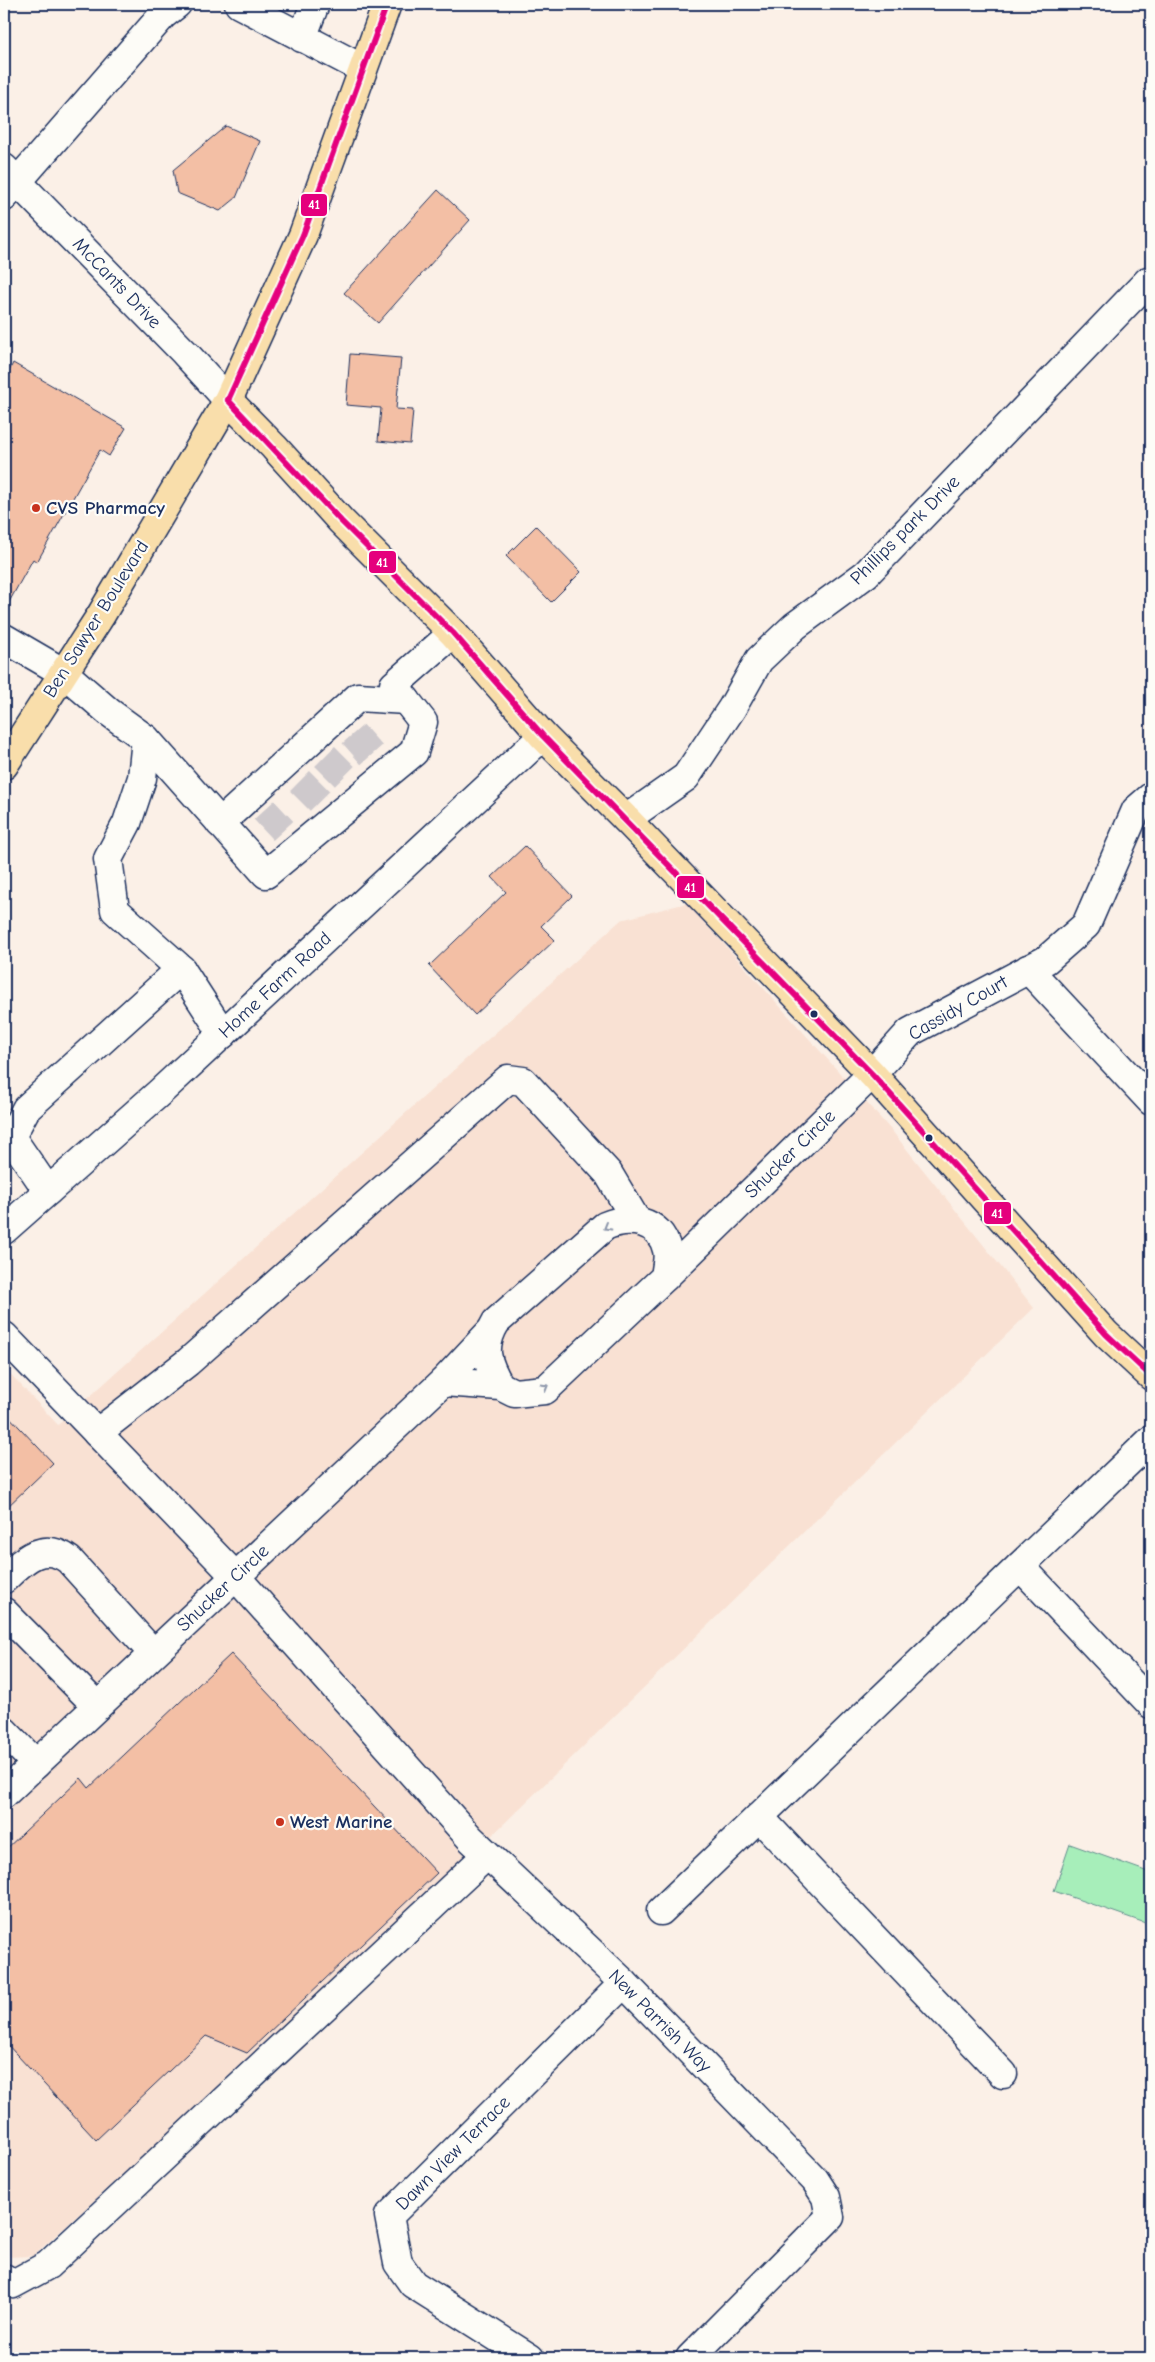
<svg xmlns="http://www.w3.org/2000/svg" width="1155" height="2362" font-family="'Comic Neue',sans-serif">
<rect width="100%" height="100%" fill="#fbf0e7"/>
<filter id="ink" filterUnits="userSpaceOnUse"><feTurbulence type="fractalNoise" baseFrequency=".02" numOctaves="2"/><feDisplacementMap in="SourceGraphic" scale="10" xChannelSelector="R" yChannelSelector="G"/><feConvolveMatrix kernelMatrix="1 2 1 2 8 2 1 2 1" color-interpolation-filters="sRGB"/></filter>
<g filter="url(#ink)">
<path fill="#f9e1d3" d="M687,903L892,1131L1034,1308L442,1884L33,2256L4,2257V1367L58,1425L621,920Z"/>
<path fill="#a7eeba" stroke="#618e8c" d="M1070,1844L1151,1873V1925L1054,1891Z"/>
<g fill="#f3bfa5" stroke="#1b2f5e">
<path d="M226,126L260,141L236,198L220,211L177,193L173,170Z"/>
<path d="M438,190L470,220L378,323L344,293Z"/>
<path d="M350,354L401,358L396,409L413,410L410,444L378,441L381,408L346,405Z"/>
<path d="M13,363L126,428L109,456L100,450L37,562L33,559L4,611V382Z"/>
<path d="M536,526L581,572L551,602L506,556Z"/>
<path d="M525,846L572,896L541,926L555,940L475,1015L429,966L506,892L492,877Z"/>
<path d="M4,1411L53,1463L4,1510Z"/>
<path d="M231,1654L437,1873L247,2053L206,2036L96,2140L4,2041V1851L81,1778L89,1788Z"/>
</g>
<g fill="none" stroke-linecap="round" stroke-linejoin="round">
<g stroke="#cec9cc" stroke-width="28" stroke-dasharray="28 14" stroke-linecap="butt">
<path d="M353,734L377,761"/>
<path d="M325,756L352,783"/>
<path d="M300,781L326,807"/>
<path d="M264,810L289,837"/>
</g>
<defs>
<g id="minor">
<path d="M239,4L363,69"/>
<path d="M302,38L315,4"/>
<path d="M4,168L184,352L228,400"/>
<path d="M4,197L163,15L177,4"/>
<path d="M4,638L64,673L109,712L146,739L266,874L414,752L423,722L394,685L453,633"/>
<path d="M146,739L142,778L127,823L108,859L115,910L181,969L223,1034"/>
<path d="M626,819L686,777L732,708L759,660L795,626L866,574L1148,281"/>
<path d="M220,823L358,697L406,700"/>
<path d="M1028,969L1151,1101"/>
<path d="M48,1191L11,1137L26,1109L181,969"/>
<path d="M4,1230L159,1093L543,736"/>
<path d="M665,1277L872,1074L910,1032L1046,960L1086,925L1136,810L1151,797"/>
<path d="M4,1336L236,1577L471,1839L624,1983L815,2180L826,2197L830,2217L690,2358"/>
<path d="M443,1382L488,1334"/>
<path d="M97,1433L188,1362L508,1079L523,1081L608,1173L636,1220"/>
<path d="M1020,1566L1151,1704"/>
<path d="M4,1579C23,1561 42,1540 69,1560L153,1653"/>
<path d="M4,1612L97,1706"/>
<path d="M4,1731L36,1764"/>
<path d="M4,1794L443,1382L500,1386L514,1393L545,1390L665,1277C666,1268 669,1258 667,1250C660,1219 629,1216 605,1226L496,1322C481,1347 486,1362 500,1386"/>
<path d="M759,1817L1003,2074"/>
<path d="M661,1911L1151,1440"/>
<path d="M4,2278L13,2284L48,2265L487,1855"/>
<path d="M530,2358L413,2284L398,2263L389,2216L624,1983"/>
</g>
<g id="major">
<path d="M228,400L274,447L341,521L453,633L543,736L626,819L872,1074L1106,1334L1151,1376"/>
<path d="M4,765L101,615L228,400L303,235L387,4"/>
</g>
</defs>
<use href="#minor" stroke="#1b2f5e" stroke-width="31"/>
<use href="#major" stroke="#1b2f5e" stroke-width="31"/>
<use href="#minor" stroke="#fdfcf7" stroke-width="28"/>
<use href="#major" stroke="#f9deab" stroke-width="28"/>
<defs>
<g id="bus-1">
<path d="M228,400L341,521L453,633L543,736L872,1074L1106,1334L1151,1376"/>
<path d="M228,400L303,235L387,4"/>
</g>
</defs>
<use href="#bus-1" stroke="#fdfcf7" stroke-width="10"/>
<use href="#bus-1" stroke="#e5007d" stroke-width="6"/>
</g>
<defs><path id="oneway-chevron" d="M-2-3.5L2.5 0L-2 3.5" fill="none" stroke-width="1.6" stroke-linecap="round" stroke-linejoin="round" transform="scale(1.25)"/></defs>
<g stroke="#8c96aa">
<use href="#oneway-chevron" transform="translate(607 1227) rotate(150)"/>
<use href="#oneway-chevron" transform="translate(545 1387) rotate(-30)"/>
</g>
</g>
<g fill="#c8321e" stroke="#fdfcf7" stroke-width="2">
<circle cx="36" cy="508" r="5"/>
<circle cx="280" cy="1822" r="5"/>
</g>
<g fill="#1b2f5e" stroke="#fdfcf7" stroke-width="2">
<circle cx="814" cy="1014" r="4.5"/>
<circle cx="929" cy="1138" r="4.5"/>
</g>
<g text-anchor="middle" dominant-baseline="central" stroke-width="4.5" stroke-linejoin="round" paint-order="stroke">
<g font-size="19" fill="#1b2f5e" stroke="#fdfcf7">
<text transform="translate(117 283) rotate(46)">McCants Drive</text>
<text transform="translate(905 530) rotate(-45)">Phillips park Drive</text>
<text transform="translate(96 619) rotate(-58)">Ben Sawyer Boulevard</text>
<text transform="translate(275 985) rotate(-43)">Home Farm Road</text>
<text transform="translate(958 1008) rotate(-30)">Cassidy Court</text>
<text transform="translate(790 1154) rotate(-44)">Shucker Circle</text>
<text transform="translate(223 1588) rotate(-43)">Shucker Circle</text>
<text transform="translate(660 2021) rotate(45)">New Parrish Way</text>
<text transform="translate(453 2153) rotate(-45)">Dawn View Terrace</text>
</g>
<g font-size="19" font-weight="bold" fill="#1b2f5e" stroke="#fdfcf7" text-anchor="start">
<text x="46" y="508">CVS Pharmacy</text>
<text x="290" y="1822">West Marine</text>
</g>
</g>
<g stroke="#fdfcf7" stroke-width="2">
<rect x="300" y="193" width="28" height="24" rx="5" fill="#e5007d"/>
<rect x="368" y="550" width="29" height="24" rx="5" fill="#e5007d"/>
<rect x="676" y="875" width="29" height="24" rx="5" fill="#e5007d"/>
<rect x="983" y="1201" width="29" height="24" rx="5" fill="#e5007d"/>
</g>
<g font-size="14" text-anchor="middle" font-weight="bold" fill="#fff">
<text x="314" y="209">41</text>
<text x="382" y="567">41</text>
<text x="690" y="892">41</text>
<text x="997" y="1218">41</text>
</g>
<rect width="1155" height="2362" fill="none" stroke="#fdfcf7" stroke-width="20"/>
<rect x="10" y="10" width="1135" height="2342" fill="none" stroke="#1b2f5e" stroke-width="2" filter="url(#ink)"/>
</svg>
